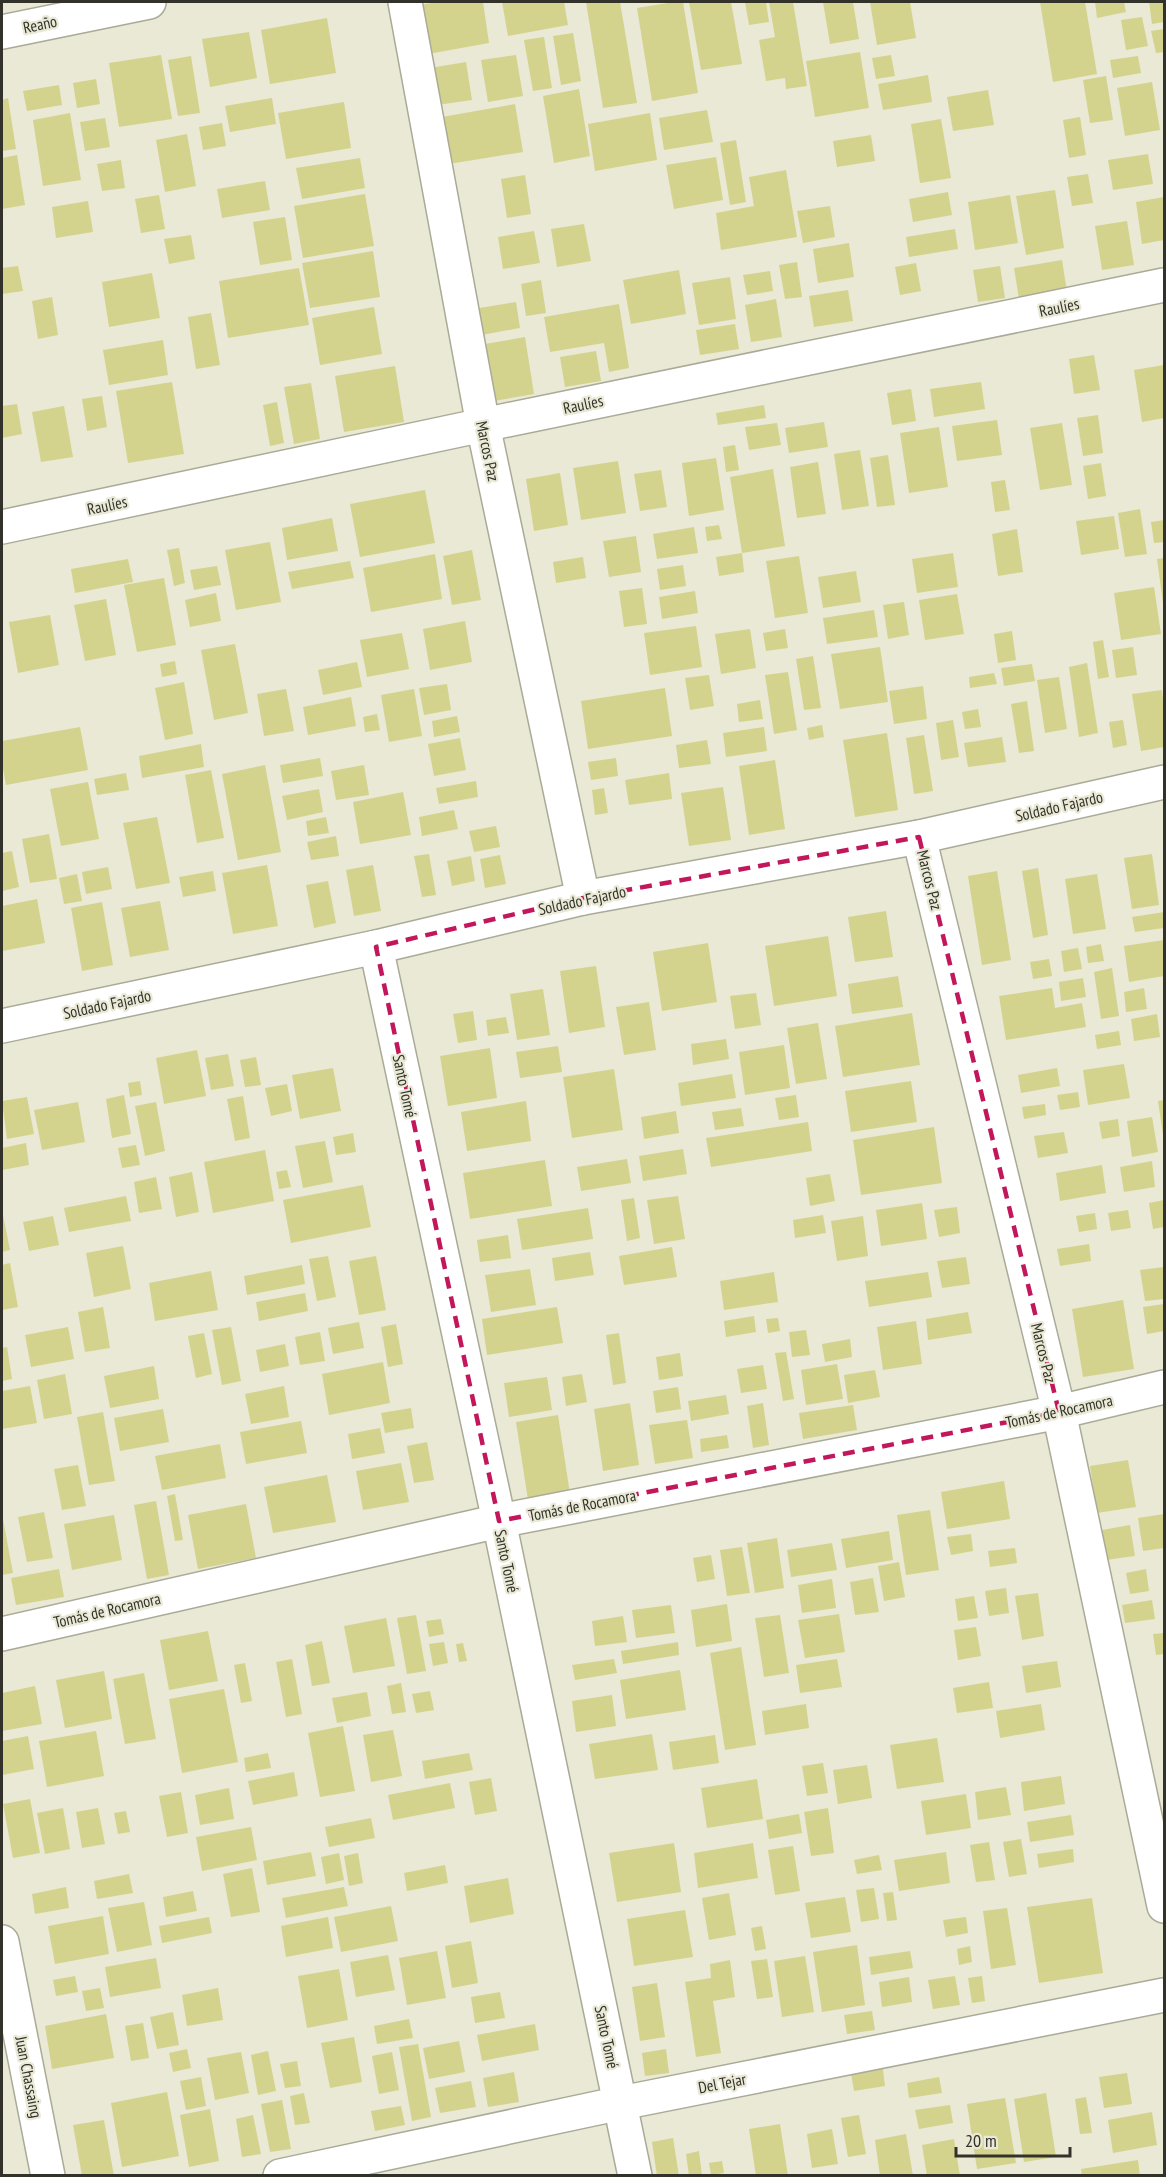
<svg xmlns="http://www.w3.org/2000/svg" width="1166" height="2177" font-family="'PT Sans Narrow',sans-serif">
<rect width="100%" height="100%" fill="#e9e9d6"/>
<g fill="#d4d38d">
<path d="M438,2H483L489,43L428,54L420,5Z"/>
<path d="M502,2H564L568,25L508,36Z"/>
<path d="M586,2H620L637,103L603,108Z"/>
<path d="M674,2H683L698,93L652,101L637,8Z"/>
<path d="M689,2H731L742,64L701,70Z"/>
<path d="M745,2H766L769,22L749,25Z"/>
<path d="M769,2H793L807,86L786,89L785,78L766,81L759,40L775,37Z"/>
<path d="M823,2H853L859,39L830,44Z"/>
<path d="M870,2H910L916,38L877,45Z"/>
<path d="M1040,2H1085L1097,74L1053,82Z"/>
<path d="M1095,2H1124L1126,12L1097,18Z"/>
<path d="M1149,2H1164V22L1152,24Z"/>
<path d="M1142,17L1148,46L1126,50L1121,20Z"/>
<path d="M327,18L336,73L270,84L261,30Z"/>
<path d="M1164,29V52L1156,53L1151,31Z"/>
<path d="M249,32L257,78L210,87L202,39Z"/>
<path d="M573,33L581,81L561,85L553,36Z"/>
<path d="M544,37L552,88L533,91L524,40Z"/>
<path d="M860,52L869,108L815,117L806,61Z"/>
<path d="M161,55L172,119L119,127L109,63Z"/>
<path d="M516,55L523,96L488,102L481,60Z"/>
<path d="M891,55L895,76L876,79L872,58Z"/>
<path d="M191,56L200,113L178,116L168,60Z"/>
<path d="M1138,56L1141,73L1113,78L1110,60Z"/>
<path d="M466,62L472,100L430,106L424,69Z"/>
<path d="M928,75L932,102L883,110L878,84Z"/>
<path d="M1106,76L1113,120L1090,123L1083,80Z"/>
<path d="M96,79L100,104L77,108L73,83Z"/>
<path d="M1152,82L1160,130L1125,136L1117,88Z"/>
<path d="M59,85L62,105L27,111L23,91Z"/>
<path d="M579,89L590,156L554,163L543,96Z"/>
<path d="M988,90L994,125L953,131L947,97Z"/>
<path d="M8,98L16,149L2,151V100Z"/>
<path d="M272,98L276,124L230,132L225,106Z"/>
<path d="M344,102L351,148L286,159L278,113Z"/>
<path d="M515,104L523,152L449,164L442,117Z"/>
<path d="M707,110L713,142L664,150L659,118Z"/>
<path d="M70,113L81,180L43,186L33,120Z"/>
<path d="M650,113L657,160L595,171L588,124Z"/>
<path d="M1080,117L1086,155L1069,158L1063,120Z"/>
<path d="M105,118L110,147L85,151L80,122Z"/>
<path d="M941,119L951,178L920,183L911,124Z"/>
<path d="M222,123L226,146L203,150L199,127Z"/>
<path d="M187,134L196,186L165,192L156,140Z"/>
<path d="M871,135L875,161L837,167L833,141Z"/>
<path d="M736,140L746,202L730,205L720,143Z"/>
<path d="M1148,154L1153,184L1113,190L1108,160Z"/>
<path d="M17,155L25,205L2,209V158Z"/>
<path d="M716,157L723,200L674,209L666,165Z"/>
<path d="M360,158L365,188L302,199L296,168Z"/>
<path d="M121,160L125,188L102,191L97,164Z"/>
<path d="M786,170L797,237L721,250L716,213L754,206L749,177Z"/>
<path d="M1088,174L1093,203L1072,206L1067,177Z"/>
<path d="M525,175L531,214L507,218L501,179Z"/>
<path d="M265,181L270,210L222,218L217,189Z"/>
<path d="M1055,190L1064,248L1026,255L1016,196Z"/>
<path d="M948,192L952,215L913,222L909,199Z"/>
<path d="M365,194L374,246L303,258L294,206Z"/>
<path d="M159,195L165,229L141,233L135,199Z"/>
<path d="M1010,195L1018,243L975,250L968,202Z"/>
<path d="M1164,197V240L1142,244L1136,202Z"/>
<path d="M88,201L93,232L56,238L52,207Z"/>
<path d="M830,206L835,237L803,243L797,211Z"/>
<path d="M285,217L292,260L260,265L253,222Z"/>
<path d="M1127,221L1134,265L1102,270L1095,226Z"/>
<path d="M584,224L591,261L557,267L551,229Z"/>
<path d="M955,229L958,249L909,257L906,237Z"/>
<path d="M534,231L540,263L503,269L498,237Z"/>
<path d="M191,235L195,259L169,264L164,239Z"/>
<path d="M849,243L854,277L818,283L813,249Z"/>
<path d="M373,251L380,297L310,308L302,263Z"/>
<path d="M1062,260L1067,292L1019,299L1014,268Z"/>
<path d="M797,262L802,297L785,299L779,265Z"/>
<path d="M916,263L921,291L900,295L895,267Z"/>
<path d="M18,266L23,291L2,294V268Z"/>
<path d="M1000,266L1005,298L978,302L973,270Z"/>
<path d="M299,268L309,325L228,338L219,281Z"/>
<path d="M679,270L686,314L631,324L623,280Z"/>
<path d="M770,271L773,291L747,295L743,275Z"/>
<path d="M152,273L160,318L109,327L102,282Z"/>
<path d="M730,277L736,319L699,325L692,283Z"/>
<path d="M541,280L546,313L526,316L521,284Z"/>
<path d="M848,290L853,321L814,327L809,296Z"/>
<path d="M52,297L58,335L38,339L32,301Z"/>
<path d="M776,299L782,337L751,342L745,305Z"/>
<path d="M516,302L520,328L471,337L467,310Z"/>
<path d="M619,304L629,368L609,372L604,343L550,352L544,317Z"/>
<path d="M374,307L382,354L320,365L312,318Z"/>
<path d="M211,313L220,365L196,369L188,317Z"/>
<path d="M735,324L739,349L700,355L696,330Z"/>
<path d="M525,337L534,394L494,401L485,344Z"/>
<path d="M163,340L168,375L109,385L103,350Z"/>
<path d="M596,351L601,381L565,387L560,357Z"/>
<path d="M1094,355L1100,390L1074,394L1069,359Z"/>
<path d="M1164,365V418L1142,422L1134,370Z"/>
<path d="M395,366L404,422L344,432L335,376Z"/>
<path d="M172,382L184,454L128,463L116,391Z"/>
<path d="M981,382L985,409L934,417L930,389Z"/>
<path d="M311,383L320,439L294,444L284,387Z"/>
<path d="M911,389L916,421L892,425L887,393Z"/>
<path d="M102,396L107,427L87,431L82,399Z"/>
<path d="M277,402L284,443L270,446L263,405Z"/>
<path d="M17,404L22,434L2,438V406Z"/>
<path d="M764,405L766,418L718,425L716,413Z"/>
<path d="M64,406L73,457L41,462L32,412Z"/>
<path d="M1098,415L1103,453L1083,456L1077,418Z"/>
<path d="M997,420L1002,455L957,461L952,426Z"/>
<path d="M824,422L828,447L789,453L785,428Z"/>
<path d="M777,423L781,445L749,450L745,427Z"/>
<path d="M1062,423L1072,485L1040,490L1030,428Z"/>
<path d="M939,427L948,487L909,493L900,433Z"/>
<path d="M735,445L739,470L726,472L723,447Z"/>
<path d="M860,450L869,506L842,510L834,454Z"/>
<path d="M888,455L895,505L877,507L870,458Z"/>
<path d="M716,458L724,510L689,516L682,463Z"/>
<path d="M618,461L626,513L581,520L573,468Z"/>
<path d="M818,462L826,514L797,518L790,467Z"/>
<path d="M1101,463L1106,496L1088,499L1083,466Z"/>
<path d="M773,469L785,546L742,553L744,572L719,576L716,557L742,553L730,477Z"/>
<path d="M661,470L667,507L640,511L634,474Z"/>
<path d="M560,473L568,525L534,531L526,479Z"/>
<path d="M1005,480L1010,510L995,512L991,482Z"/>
<path d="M425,490L435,543L360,557L350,504Z"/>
<path d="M1140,509L1147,554L1125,557L1118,513Z"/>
<path d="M1114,516L1119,549L1081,555L1076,521Z"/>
<path d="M332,518L338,551L287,560L282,528Z"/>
<path d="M1164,520V542L1154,543L1151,522Z"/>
<path d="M719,525L722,539L707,541L705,527Z"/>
<path d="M694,527L698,553L657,559L653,534Z"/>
<path d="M1017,529L1023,572L998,576L992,534Z"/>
<path d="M636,536L641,572L609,577L603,541Z"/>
<path d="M270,542L281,602L236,610L225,550Z"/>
<path d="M179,548L185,583L174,586L167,550Z"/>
<path d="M472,550L481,600L452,605L443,556Z"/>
<path d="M953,553L958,587L917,593L912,559Z"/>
<path d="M435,554L442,599L371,612L363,568Z"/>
<path d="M799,556L808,613L775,618L766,561Z"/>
<path d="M583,557L586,578L556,583L553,562Z"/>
<path d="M1164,558V603H1163L1157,559Z"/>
<path d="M128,559L133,582L75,593L71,569Z"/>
<path d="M350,561L354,578L292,589L288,572Z"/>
<path d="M683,565L686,586L660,590L657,569Z"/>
<path d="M217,566L221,585L194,590L190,570Z"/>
<path d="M856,571L861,602L823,608L818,577Z"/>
<path d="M164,578L176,645L137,652L124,585Z"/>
<path d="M1154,587L1161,634L1121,640L1114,593Z"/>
<path d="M642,588L647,624L624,627L619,591Z"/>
<path d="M695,591L698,613L662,619L659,597Z"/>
<path d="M216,593L221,621L190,627L185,600Z"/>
<path d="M957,594L964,634L925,640L919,600Z"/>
<path d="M106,599L116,655L85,661L74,605Z"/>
<path d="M904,602L909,635L888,639L883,605Z"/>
<path d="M874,610L878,637L827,644L823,618Z"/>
<path d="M50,615L59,665L18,673L9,622Z"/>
<path d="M465,621L472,662L430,670L423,629Z"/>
<path d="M696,626L702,667L650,675L644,633Z"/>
<path d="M750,629L756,668L721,674L715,634Z"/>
<path d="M785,629L788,648L766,651L763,633Z"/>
<path d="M1012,631L1016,660L998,663L994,634Z"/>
<path d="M402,633L409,669L367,677L360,640Z"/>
<path d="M1103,640L1109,677L1098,679L1093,642Z"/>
<path d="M235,644L248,713L214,720L201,650Z"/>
<path d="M880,647L888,702L840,709L831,654Z"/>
<path d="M1133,647L1137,675L1116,678L1112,650Z"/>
<path d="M813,656L821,708L804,710L796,659Z"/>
<path d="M175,661L177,674L162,677L160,664Z"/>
<path d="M357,662L362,687L323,695L318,670Z"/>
<path d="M1087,663L1098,733L1079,737L1069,667Z"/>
<path d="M1032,664L1035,681L1004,686L1001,668Z"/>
<path d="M788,672L797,730L774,734L765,675Z"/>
<path d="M994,673L997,684L970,688L969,677Z"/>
<path d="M709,675L714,706L690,710L685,678Z"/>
<path d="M1059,677L1067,729L1045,733L1037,680Z"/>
<path d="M184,682L193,734L165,740L155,688Z"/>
<path d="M447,684L451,710L424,715L419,688Z"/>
<path d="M923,686L927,719L894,724L889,691Z"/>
<path d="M665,688L672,736L588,749L581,701Z"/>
<path d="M286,689L294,731L264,736L257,694Z"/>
<path d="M414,689L422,736L389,742L381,695Z"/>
<path d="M1162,690L1164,708V747L1141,751L1132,694Z"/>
<path d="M351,697L356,726L308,735L303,707Z"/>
<path d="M760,700L763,719L739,722L737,704Z"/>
<path d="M1027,701L1034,751L1019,753L1011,704Z"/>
<path d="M978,709L981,727L965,729L962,712Z"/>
<path d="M377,714L380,730L365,732L363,717Z"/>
<path d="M457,716L460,732L434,737L432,721Z"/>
<path d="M953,720L959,757L941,760L936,723Z"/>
<path d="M1123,720L1127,745L1113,748L1109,722Z"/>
<path d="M822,725L824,737L809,740L807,728Z"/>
<path d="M80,727L88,770L6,785L2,763V741Z"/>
<path d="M764,727L767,751L726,757L723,733Z"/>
<path d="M887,733L898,810L855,817L843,740Z"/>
<path d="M924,735L933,791L914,794L906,738Z"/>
<path d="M1002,737L1006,762L968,767L964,743Z"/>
<path d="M460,738L466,770L434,776L428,744Z"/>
<path d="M707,740L711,764L679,768L676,745Z"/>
<path d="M201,744L204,767L142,778L139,756Z"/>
<path d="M320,758L323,776L283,783L280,765Z"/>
<path d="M616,758L618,776L591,780L588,762Z"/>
<path d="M775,760L785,829L749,835L739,766Z"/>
<path d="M265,765L281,852L238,860L222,774Z"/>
<path d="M364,765L369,795L336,800L331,771Z"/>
<path d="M211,770L224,838L197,843L185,775Z"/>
<path d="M126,773L129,790L97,795L94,779Z"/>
<path d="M669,773L672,799L629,805L625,780Z"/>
<path d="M476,781L478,797L439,804L436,788Z"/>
<path d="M88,782L99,839L61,846L50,789Z"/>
<path d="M723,787L731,840L689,846L681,793Z"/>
<path d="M604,788L608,813L595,815L592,790Z"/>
<path d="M319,789L323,812L287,820L282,796Z"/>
<path d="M403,792L411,835L360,844L353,802Z"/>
<path d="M454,810L458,829L422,836L419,817Z"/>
<path d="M157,817L170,883L136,889L123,823Z"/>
<path d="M326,817L329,833L308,836L306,821Z"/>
<path d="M496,826L500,847L474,852L469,831Z"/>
<path d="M49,834L57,879L30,883L22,839Z"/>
<path d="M336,836L339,856L311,860L307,842Z"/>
<path d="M12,851L19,887L2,891V853Z"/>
<path d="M429,854L436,895L422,897L414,856Z"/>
<path d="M1152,854L1159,905L1132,909L1124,858Z"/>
<path d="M500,855L506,884L485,888L480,859Z"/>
<path d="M471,856L475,881L452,886L447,861Z"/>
<path d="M267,865L278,926L233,934L222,873Z"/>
<path d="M373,865L381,911L354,916L346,870Z"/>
<path d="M108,867L112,889L86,894L82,872Z"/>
<path d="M1038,868L1048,935L1033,938L1022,871Z"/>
<path d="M213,871L216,891L183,897L179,877Z"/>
<path d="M997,871L1011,960L982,965L968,876Z"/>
<path d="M77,874L82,901L64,904L59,878Z"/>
<path d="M1097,874L1106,929L1073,934L1065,879Z"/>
<path d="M328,881L336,923L314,928L306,885Z"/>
<path d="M37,899L45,943L2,951V906Z"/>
<path d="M160,901L169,950L130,957L121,908Z"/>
<path d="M102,902L113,965L82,971L71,908Z"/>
<path d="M886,911L893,957L855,962L848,917Z"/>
<path d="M1164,912V928L1135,932L1132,917Z"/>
<path d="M828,936L837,996L774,1006L765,946Z"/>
<path d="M1164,940V976L1129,982L1124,946Z"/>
<path d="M708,943L717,1002L662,1011L653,952Z"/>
<path d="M1101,944L1104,961L1088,963L1086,947Z"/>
<path d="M1078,948L1082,969L1064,972L1061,951Z"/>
<path d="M1049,959L1052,976L1033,979L1030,962Z"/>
<path d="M596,966L605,1027L569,1033L560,971Z"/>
<path d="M1112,968L1119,1016L1101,1019L1094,972Z"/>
<path d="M898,976L903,1007L852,1014L848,984Z"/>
<path d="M1083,978L1086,997L1061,1001L1059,982Z"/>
<path d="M1052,988L1055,1008L1082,1003L1086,1027L1006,1040L999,996Z"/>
<path d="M1144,988L1147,1009L1126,1012L1124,992Z"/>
<path d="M543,989L550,1035L517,1040L510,994Z"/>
<path d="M756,993L761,1025L735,1029L730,996Z"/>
<path d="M649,1002L656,1050L624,1055L616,1007Z"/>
<path d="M473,1011L477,1040L458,1043L453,1014Z"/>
<path d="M912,1013L920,1065L843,1077L835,1026Z"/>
<path d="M1157,1014L1160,1037L1134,1041L1131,1019Z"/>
<path d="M506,1017L509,1033L488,1036L486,1020Z"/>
<path d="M818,1023L827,1079L796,1084L787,1028Z"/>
<path d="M1119,1031L1121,1045L1097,1049L1095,1035Z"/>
<path d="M726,1039L729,1059L693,1065L691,1044Z"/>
<path d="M784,1045L790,1088L745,1095L739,1052Z"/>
<path d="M558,1046L562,1072L520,1078L516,1052Z"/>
<path d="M490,1048L497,1098L448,1106L440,1056Z"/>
<path d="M197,1050L206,1096L164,1104L156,1058Z"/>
<path d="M228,1054L234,1086L211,1090L205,1058Z"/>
<path d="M256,1057L261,1085L245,1087L240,1060Z"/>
<path d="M1124,1064L1130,1098L1088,1105L1083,1070Z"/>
<path d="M333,1068L341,1111L300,1119L292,1075Z"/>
<path d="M1057,1068L1060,1086L1021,1093L1018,1075Z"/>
<path d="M614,1069L623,1130L572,1138L563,1077Z"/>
<path d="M732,1074L736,1098L681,1106L678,1083Z"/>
<path d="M140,1081L142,1095L130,1097L128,1083Z"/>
<path d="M911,1081L917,1122L851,1132L845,1091Z"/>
<path d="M287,1084L292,1111L271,1116L265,1088Z"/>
<path d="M1078,1092L1080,1107L1060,1110L1057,1095Z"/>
<path d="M124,1095L131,1134L112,1138L106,1099Z"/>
<path d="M796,1095L799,1117L779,1120L775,1098Z"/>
<path d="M243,1096L250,1138L235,1141L227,1099Z"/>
<path d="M27,1097L34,1134L7,1139L2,1101Z"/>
<path d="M1164,1100V1135H1163L1158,1101Z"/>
<path d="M526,1101L531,1141L467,1151L461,1112Z"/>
<path d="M78,1102L85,1142L42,1150L34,1110Z"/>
<path d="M156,1102L165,1151L145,1156L135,1106Z"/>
<path d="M1045,1104L1046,1115L1024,1119L1022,1107Z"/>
<path d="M741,1108L744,1126L715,1130L712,1112Z"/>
<path d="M676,1111L679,1133L644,1139L641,1117Z"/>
<path d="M1152,1117L1158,1152L1132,1157L1127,1121Z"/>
<path d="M1118,1119L1120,1136L1102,1139L1099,1122Z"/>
<path d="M808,1122L812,1151L711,1167L706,1138Z"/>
<path d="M934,1127L942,1183L861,1195L853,1140Z"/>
<path d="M1064,1132L1068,1153L1038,1158L1034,1136Z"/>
<path d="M353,1133L356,1152L336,1155L333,1137Z"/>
<path d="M325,1141L333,1182L303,1188L295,1146Z"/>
<path d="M26,1143L29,1165L2,1170V1148Z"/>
<path d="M136,1145L140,1165L122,1168L118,1148Z"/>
<path d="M683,1149L687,1174L643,1181L639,1156Z"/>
<path d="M265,1150L274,1201L213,1213L204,1162Z"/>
<path d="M627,1159L631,1183L581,1191L577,1167Z"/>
<path d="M545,1160L552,1206L470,1219L463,1173Z"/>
<path d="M1152,1161L1155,1187L1124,1192L1120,1167Z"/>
<path d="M1102,1165L1106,1193L1060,1201L1056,1173Z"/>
<path d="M287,1170L291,1187L279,1189L276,1172Z"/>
<path d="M192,1172L199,1212L176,1217L169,1177Z"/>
<path d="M830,1174L835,1201L810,1206L806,1178Z"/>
<path d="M156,1177L162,1209L139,1213L134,1182Z"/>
<path d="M363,1185L371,1227L291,1243L283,1200Z"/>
<path d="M126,1196L131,1221L69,1232L64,1208Z"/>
<path d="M678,1196L685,1239L654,1244L647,1200Z"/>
<path d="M634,1198L640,1238L627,1241L621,1200Z"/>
<path d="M1164,1200V1227L1153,1229L1149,1203Z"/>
<path d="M922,1203L927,1239L881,1246L876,1210Z"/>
<path d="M957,1207L960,1233L939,1237L934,1210Z"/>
<path d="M588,1208L593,1239L522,1250L517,1219Z"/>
<path d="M2,1210L10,1250L2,1252Z"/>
<path d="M1128,1210L1131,1228L1111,1231L1108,1213Z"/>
<path d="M1095,1213L1097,1229L1079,1232L1076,1216Z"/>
<path d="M823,1215L826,1233L795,1238L793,1220Z"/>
<path d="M53,1216L59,1245L29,1251L23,1222Z"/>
<path d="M863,1216L868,1256L837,1261L831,1221Z"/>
<path d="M508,1235L511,1258L480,1262L477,1240Z"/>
<path d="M1089,1244L1091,1261L1060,1266L1057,1249Z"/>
<path d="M123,1246L131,1289L94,1297L86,1253Z"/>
<path d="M672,1247L677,1277L624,1285L619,1256Z"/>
<path d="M590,1252L594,1275L555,1281L552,1258Z"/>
<path d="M328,1256L336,1297L317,1301L309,1259Z"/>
<path d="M376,1256L386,1310L359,1315L349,1261Z"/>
<path d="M966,1257L970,1284L942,1288L937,1261Z"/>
<path d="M10,1263L18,1307L2,1310V1265Z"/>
<path d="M302,1265L305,1284L247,1295L244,1276Z"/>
<path d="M1164,1267V1299L1145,1301L1140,1270Z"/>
<path d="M530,1269L536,1305L491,1312L485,1275Z"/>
<path d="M211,1271L218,1310L155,1321L149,1283Z"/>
<path d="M774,1272L778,1302L724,1310L720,1281Z"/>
<path d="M928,1272L932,1297L869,1307L865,1281Z"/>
<path d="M305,1293L308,1311L259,1321L256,1302Z"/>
<path d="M1123,1300L1134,1369L1083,1377L1072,1309Z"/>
<path d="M1164,1304V1331L1147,1334L1143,1307Z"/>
<path d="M103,1307L110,1348L85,1352L78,1312Z"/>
<path d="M557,1307L563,1343L487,1355L482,1319Z"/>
<path d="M968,1312L972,1333L928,1340L926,1319Z"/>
<path d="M754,1316L756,1332L726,1337L724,1321Z"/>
<path d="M778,1318L780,1331L768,1333L766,1319Z"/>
<path d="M916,1321L922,1364L883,1370L877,1327Z"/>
<path d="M359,1322L364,1348L333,1354L328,1328Z"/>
<path d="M396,1324L403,1364L388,1367L381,1327Z"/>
<path d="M68,1327L74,1359L31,1367L25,1335Z"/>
<path d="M231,1327L241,1381L222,1385L212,1330Z"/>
<path d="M806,1330L810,1355L792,1357L789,1332Z"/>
<path d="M320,1332L325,1361L300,1365L295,1337Z"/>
<path d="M204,1333L212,1374L196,1378L188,1336Z"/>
<path d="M619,1333L626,1383L613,1385L606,1335Z"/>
<path d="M850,1339L852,1357L825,1362L822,1344Z"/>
<path d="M285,1344L289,1366L260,1372L256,1350Z"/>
<path d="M7,1347L12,1379L2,1381V1348Z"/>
<path d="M786,1352L794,1399L783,1401L775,1353Z"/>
<path d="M680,1353L683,1376L659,1380L656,1357Z"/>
<path d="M383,1362L390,1403L329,1415L322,1374Z"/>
<path d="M837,1364L843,1399L806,1405L801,1370Z"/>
<path d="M763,1365L767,1389L741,1393L737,1369Z"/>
<path d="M154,1366L159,1399L110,1408L104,1376Z"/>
<path d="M875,1370L880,1397L848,1403L844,1375Z"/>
<path d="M65,1374L72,1414L44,1419L37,1380Z"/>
<path d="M582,1374L587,1402L566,1406L562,1377Z"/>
<path d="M547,1377L552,1410L509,1417L504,1383Z"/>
<path d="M30,1386L37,1423L2,1429V1391Z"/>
<path d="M284,1386L289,1417L251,1424L245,1394Z"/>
<path d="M678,1387L681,1409L656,1413L653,1391Z"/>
<path d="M726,1395L729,1414L691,1421L688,1401Z"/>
<path d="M630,1403L639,1465L603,1471L594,1409Z"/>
<path d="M763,1403L769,1445L753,1448L747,1406Z"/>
<path d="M853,1405L857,1430L803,1439L799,1413Z"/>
<path d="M411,1408L414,1428L385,1433L381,1413Z"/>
<path d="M163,1409L169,1442L120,1451L114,1418Z"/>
<path d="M103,1412L115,1481L89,1485L77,1417Z"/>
<path d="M558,1415L570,1494L528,1500L516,1422Z"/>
<path d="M687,1420L693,1458L655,1464L649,1425Z"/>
<path d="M301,1421L307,1453L246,1464L240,1432Z"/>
<path d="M380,1428L385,1453L352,1459L348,1434Z"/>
<path d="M727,1435L729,1448L701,1452L700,1439Z"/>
<path d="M427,1442L434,1480L414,1483L407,1446Z"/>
<path d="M220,1444L226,1478L162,1490L155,1456Z"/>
<path d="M1128,1460L1136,1507L1097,1513L1090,1466Z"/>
<path d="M401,1463L409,1502L363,1510L356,1471Z"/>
<path d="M78,1465L86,1506L62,1510L54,1469Z"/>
<path d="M327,1475L336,1522L273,1533L264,1487Z"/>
<path d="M1004,1481L1010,1519L947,1529L941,1492Z"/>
<path d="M175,1494L183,1540L175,1541L167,1496Z"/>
<path d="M156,1501L169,1575L147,1579L134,1505Z"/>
<path d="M246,1504L256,1558L198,1569L188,1515Z"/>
<path d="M930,1510L939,1570L906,1575L897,1515Z"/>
<path d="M44,1512L53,1558L27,1562L18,1517Z"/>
<path d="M2,1514L13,1573L2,1575Z"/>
<path d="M1164,1514V1548L1143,1551L1138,1518Z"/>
<path d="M114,1515L122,1560L72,1570L64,1524Z"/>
<path d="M1130,1525L1135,1556L1106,1560L1102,1530Z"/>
<path d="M889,1531L893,1560L846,1568L841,1539Z"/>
<path d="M971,1534L973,1551L951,1555L947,1537Z"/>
<path d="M777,1538L784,1588L755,1593L747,1543Z"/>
<path d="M832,1543L837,1570L791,1577L787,1550Z"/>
<path d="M742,1547L750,1593L727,1596L720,1550Z"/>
<path d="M1015,1548L1017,1563L990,1567L988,1551Z"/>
<path d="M711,1555L715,1579L697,1582L693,1558Z"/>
<path d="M899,1562L905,1597L884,1601L878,1566Z"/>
<path d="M59,1569L64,1597L16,1605L11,1578Z"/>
<path d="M1146,1569L1149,1591L1130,1594L1126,1573Z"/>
<path d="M873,1578L879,1612L855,1615L850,1582Z"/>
<path d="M832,1579L836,1608L802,1613L798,1585Z"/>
<path d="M1006,1588L1009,1613L989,1616L985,1591Z"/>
<path d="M1038,1593L1044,1636L1022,1640L1015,1596Z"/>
<path d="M974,1596L978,1618L958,1621L955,1599Z"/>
<path d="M1152,1600L1155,1619L1125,1623L1122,1605Z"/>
<path d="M727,1604L732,1641L696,1647L691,1610Z"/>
<path d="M671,1605L675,1633L636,1638L632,1610Z"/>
<path d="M839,1614L845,1652L805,1658L798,1620Z"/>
<path d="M416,1615L426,1671L407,1674L397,1618Z"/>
<path d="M780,1615L789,1673L764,1677L755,1618Z"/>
<path d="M623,1616L627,1642L595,1646L592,1621Z"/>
<path d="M386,1618L395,1666L353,1673L344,1626Z"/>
<path d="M441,1619L444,1634L429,1637L426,1621Z"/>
<path d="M976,1627L981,1656L958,1660L954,1630Z"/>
<path d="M208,1631L218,1681L169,1690L160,1640Z"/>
<path d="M1164,1633V1654L1156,1655L1153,1634Z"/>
<path d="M322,1641L330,1683L312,1686L305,1645Z"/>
<path d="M444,1642L448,1663L433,1666L429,1644Z"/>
<path d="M678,1642L679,1655L623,1664L621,1651Z"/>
<path d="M463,1643L467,1661L459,1662L456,1644Z"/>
<path d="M741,1647L756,1745L725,1750L710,1653Z"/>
<path d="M292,1659L302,1714L286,1717L276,1662Z"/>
<path d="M614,1659L617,1673L575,1680L572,1665Z"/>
<path d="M837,1659L842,1687L800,1693L796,1665Z"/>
<path d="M1057,1661L1061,1687L1026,1693L1022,1666Z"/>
<path d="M245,1663L252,1701L241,1703L234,1665Z"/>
<path d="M680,1670L686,1710L626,1719L620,1680Z"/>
<path d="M104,1671L112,1719L65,1728L56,1680Z"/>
<path d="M144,1673L156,1739L125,1744L113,1679Z"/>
<path d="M989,1682L993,1708L957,1713L953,1688Z"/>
<path d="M401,1683L406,1712L392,1714L387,1686Z"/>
<path d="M35,1686L42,1724L2,1731V1693Z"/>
<path d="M224,1689L238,1762L182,1773L169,1699Z"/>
<path d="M430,1691L434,1710L416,1713L412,1694Z"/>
<path d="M367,1692L371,1716L337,1723L332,1698Z"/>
<path d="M612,1695L616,1726L576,1732L572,1701Z"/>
<path d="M806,1704L809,1728L765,1735L762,1711Z"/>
<path d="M1041,1704L1045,1730L1000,1738L996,1711Z"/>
<path d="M343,1726L355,1791L320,1797L308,1733Z"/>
<path d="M393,1730L402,1776L371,1782L363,1735Z"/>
<path d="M96,1731L104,1776L47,1787L39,1741Z"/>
<path d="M652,1734L658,1770L595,1779L589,1744Z"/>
<path d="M715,1735L719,1763L673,1770L669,1742Z"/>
<path d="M28,1736L34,1769L2,1775V1741Z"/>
<path d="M937,1738L944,1782L897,1789L890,1745Z"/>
<path d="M268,1753L271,1768L246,1772L244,1758Z"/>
<path d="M469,1753L473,1770L425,1779L422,1761Z"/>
<path d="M823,1763L828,1793L807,1796L802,1766Z"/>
<path d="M867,1765L872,1798L838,1804L833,1770Z"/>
<path d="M294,1772L298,1796L253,1805L248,1781Z"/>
<path d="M1061,1776L1065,1804L1024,1811L1021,1782Z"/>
<path d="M491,1778L497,1811L475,1815L469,1782Z"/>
<path d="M757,1779L763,1819L707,1828L701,1788Z"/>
<path d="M450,1783L455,1808L393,1820L388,1795Z"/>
<path d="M1006,1787L1011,1815L978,1820L975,1792Z"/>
<path d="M229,1788L234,1819L200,1825L195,1795Z"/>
<path d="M181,1792L188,1833L167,1837L159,1796Z"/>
<path d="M966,1794L971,1828L926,1835L921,1801Z"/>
<path d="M30,1799L40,1853L13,1858L3,1804Z"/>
<path d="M63,1808L70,1849L45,1854L37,1813Z"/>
<path d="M98,1808L105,1844L82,1848L76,1812Z"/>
<path d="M828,1808L834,1853L811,1856L804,1812Z"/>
<path d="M126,1811L130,1832L118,1834L114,1813Z"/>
<path d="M799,1814L802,1833L769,1839L766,1820Z"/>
<path d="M1071,1815L1074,1835L1030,1842L1027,1822Z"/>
<path d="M371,1818L375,1838L329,1847L325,1827Z"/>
<path d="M251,1827L257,1860L202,1871L196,1837Z"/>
<path d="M1021,1839L1027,1874L1009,1877L1003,1842Z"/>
<path d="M989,1842L995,1880L976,1882L970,1845Z"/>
<path d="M674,1843L681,1892L617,1902L609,1853Z"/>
<path d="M753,1843L758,1878L698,1888L694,1853Z"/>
<path d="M793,1846L800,1891L775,1895L768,1850Z"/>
<path d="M1073,1849L1074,1862L1039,1868L1037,1854Z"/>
<path d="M311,1852L316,1876L267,1885L263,1861Z"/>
<path d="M946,1852L950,1883L899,1891L894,1860Z"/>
<path d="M339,1853L344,1880L326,1884L321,1857Z"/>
<path d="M358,1853L363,1883L349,1886L344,1856Z"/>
<path d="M879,1855L882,1870L857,1874L854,1860Z"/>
<path d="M445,1865L448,1883L407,1891L404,1873Z"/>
<path d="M252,1868L260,1912L231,1917L223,1874Z"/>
<path d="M129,1874L133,1893L97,1899L94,1881Z"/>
<path d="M508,1878L514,1914L470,1923L464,1886Z"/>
<path d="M66,1887L69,1908L35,1914L32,1894Z"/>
<path d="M344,1887L348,1906L286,1918L282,1898Z"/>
<path d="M874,1888L879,1919L861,1922L856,1890Z"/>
<path d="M193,1891L197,1911L166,1917L163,1897Z"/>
<path d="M893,1892L897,1920L887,1921L883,1893Z"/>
<path d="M729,1893L736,1935L709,1940L702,1898Z"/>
<path d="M845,1897L851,1932L811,1938L805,1903Z"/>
<path d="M1092,1898L1103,1973L1039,1983L1027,1907Z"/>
<path d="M144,1902L152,1945L117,1952L108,1908Z"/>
<path d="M391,1906L398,1941L341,1952L334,1917Z"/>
<path d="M1007,1908L1016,1965L991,1969L983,1911Z"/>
<path d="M685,1910L693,1957L634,1966L627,1919Z"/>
<path d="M103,1916L109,1954L55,1964L48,1926Z"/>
<path d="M209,1917L212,1933L162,1943L159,1926Z"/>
<path d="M328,1917L333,1948L286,1957L281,1926Z"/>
<path d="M966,1917L968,1933L946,1937L943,1920Z"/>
<path d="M762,1926L766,1949L755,1951L751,1928Z"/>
<path d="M471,1941L478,1983L452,1988L445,1946Z"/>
<path d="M857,1945L865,2005L822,2012L813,1952Z"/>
<path d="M970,1946L972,1962L959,1965L957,1949Z"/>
<path d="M437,1951L446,1998L407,2005L399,1958Z"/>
<path d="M910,1951L913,1968L871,1975L869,1957Z"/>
<path d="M388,1955L395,1990L356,1997L350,1962Z"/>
<path d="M805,1956L814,2012L782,2017L774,1961Z"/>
<path d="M156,1958L161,1988L110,1997L105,1967Z"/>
<path d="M767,1959L773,1997L757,1999L751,1961Z"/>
<path d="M730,1960L735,1997L713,2001L721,2053L696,2057L685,1982L711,1978L710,1964Z"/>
<path d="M339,1969L348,2020L307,2028L298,1976Z"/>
<path d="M75,1976L78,1992L56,1996L53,1980Z"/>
<path d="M955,1976L960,2005L933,2009L928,1980Z"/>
<path d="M982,1976L985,2001L972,2003L968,1978Z"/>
<path d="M909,1977L912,2002L882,2007L879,1982Z"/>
<path d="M657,1983L665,2037L640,2041L632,1987Z"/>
<path d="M100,1988L104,2008L86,2011L82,1991Z"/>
<path d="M218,1988L223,2020L187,2026L182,1995Z"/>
<path d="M500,1992L505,2018L475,2023L471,1997Z"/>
<path d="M872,2011L875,2030L847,2034L844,2015Z"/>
<path d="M173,2012L179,2045L157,2049L150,2017Z"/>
<path d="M106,2014L114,2058L52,2069L45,2026Z"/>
<path d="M409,2019L413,2038L377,2044L374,2026Z"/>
<path d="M143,2023L149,2058L131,2061L125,2026Z"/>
<path d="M535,2024L539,2050L482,2061L477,2035Z"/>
<path d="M354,2037L362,2082L330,2088L321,2043Z"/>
<path d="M459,2041L465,2072L429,2079L423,2048Z"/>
<path d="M418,2044L431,2117L412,2121L399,2047Z"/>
<path d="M187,2049L191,2068L173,2072L169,2053Z"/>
<path d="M666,2049L669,2073L645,2076L642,2053Z"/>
<path d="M268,2051L276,2091L258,2095L251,2055Z"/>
<path d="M241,2052L249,2093L215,2100L207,2058Z"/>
<path d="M392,2052L399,2090L379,2094L372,2056Z"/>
<path d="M297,2061L301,2086L285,2088L280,2064Z"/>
<path d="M882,2062L885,2086L854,2091L850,2068Z"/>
<path d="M514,2072L519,2102L488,2107L483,2078Z"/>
<path d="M1127,2073L1132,2104L1104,2108L1099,2077Z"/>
<path d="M201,2077L206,2106L186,2110L180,2081Z"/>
<path d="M939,2077L942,2093L909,2098L907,2083Z"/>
<path d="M471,2081L476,2107L440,2113L435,2088Z"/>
<path d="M167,2092L179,2156L122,2167L111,2103Z"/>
<path d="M304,2093L310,2123L295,2125L290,2096Z"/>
<path d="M1046,2093L1056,2157L1024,2162L1014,2099Z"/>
<path d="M1086,2097L1092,2133L1080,2134L1075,2099Z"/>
<path d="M1005,2098L1016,2163L977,2169L967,2104Z"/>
<path d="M282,2100L291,2149L270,2152L261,2104Z"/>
<path d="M950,2105L953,2123L919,2129L915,2110Z"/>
<path d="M401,2106L405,2125L375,2131L371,2111Z"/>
<path d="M210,2109L219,2161L189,2167L180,2115Z"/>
<path d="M1152,2112L1157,2145L1113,2153L1108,2120Z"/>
<path d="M253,2115L261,2154L242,2157L236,2119Z"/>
<path d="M859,2115L866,2154L848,2157L841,2118Z"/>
<path d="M104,2120L114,2176H82L73,2125Z"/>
<path d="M780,2124L788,2176H756L749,2129Z"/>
<path d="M832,2129L838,2164L812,2168L807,2134Z"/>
<path d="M906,2134L913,2176H880L875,2140Z"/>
<path d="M673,2138L679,2176H657L652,2142Z"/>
<path d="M954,2139L960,2176H927L922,2145Z"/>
<path d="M699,2151L702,2176H689L686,2154Z"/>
<path d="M1138,2160L1140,2176H1082L1081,2169Z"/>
<path d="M722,2161L724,2173L711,2175L709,2163Z"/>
</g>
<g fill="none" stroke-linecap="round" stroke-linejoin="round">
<defs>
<g id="minor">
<path d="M405,2L483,425L583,898"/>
<path d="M2,32L149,2"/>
<path d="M2,527L483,425L1164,285"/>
<path d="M919,837L1059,1412L1164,1906"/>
<path d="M376,947L499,1521L635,2176"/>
<path d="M2,1026L376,947L583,898L919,837L1164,782"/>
<path d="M2,1634L499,1521L1059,1412L1164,1387"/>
<path d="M2,1942L48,2176"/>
<path d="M280,2176L621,2103L1164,1995"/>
</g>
</defs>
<use href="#minor" stroke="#aaaa98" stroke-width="36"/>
<use href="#minor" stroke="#fff" stroke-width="33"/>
</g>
<path fill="none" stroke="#c2185b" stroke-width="4.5" stroke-dasharray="12 8" stroke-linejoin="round" d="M919,837L1059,1412L499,1521L376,947L583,898Z"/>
<g text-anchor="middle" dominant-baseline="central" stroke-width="4.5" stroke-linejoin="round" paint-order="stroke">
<g font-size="16" fill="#32322b" stroke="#e9e9d6">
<text transform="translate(40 24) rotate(-12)">Reaño</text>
<text transform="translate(1059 307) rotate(-12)">Raulíes</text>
<text transform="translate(583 404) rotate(-12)">Raulíes</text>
<text transform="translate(488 451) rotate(78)">Marcos Paz</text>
<text transform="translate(107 505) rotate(-12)">Raulíes</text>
<text transform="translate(1059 806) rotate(-13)">Soldado Fajardo</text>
<text transform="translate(930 880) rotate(76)">Marcos Paz</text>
<text transform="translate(582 900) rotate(-12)">Soldado Fajardo</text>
<text transform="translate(107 1004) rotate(-12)">Soldado Fajardo</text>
<text transform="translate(405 1086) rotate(78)">Santo Tomé</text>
<text transform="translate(1044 1353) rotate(76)">Marcos Paz</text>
<text transform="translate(1059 1411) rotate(-12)">Tomás de Rocamora</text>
<text transform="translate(582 1505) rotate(-11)">Tomás de Rocamora</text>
<text transform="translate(507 1561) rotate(78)">Santo Tomé</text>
<text transform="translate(107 1610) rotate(-13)">Tomás de Rocamora</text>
<text transform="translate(607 2037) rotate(78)">Santo Tomé</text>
<text transform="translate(29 2077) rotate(79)">Juan Chassaing</text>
<text transform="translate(722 2083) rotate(-11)">Del Tejar</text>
</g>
</g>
<rect width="1166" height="2177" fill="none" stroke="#32322b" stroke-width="6"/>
<path d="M956 2147v9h114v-9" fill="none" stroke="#32322b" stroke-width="3"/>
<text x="965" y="2147" font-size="18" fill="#32322b" stroke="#e9e9d6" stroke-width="4.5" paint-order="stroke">20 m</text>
</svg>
